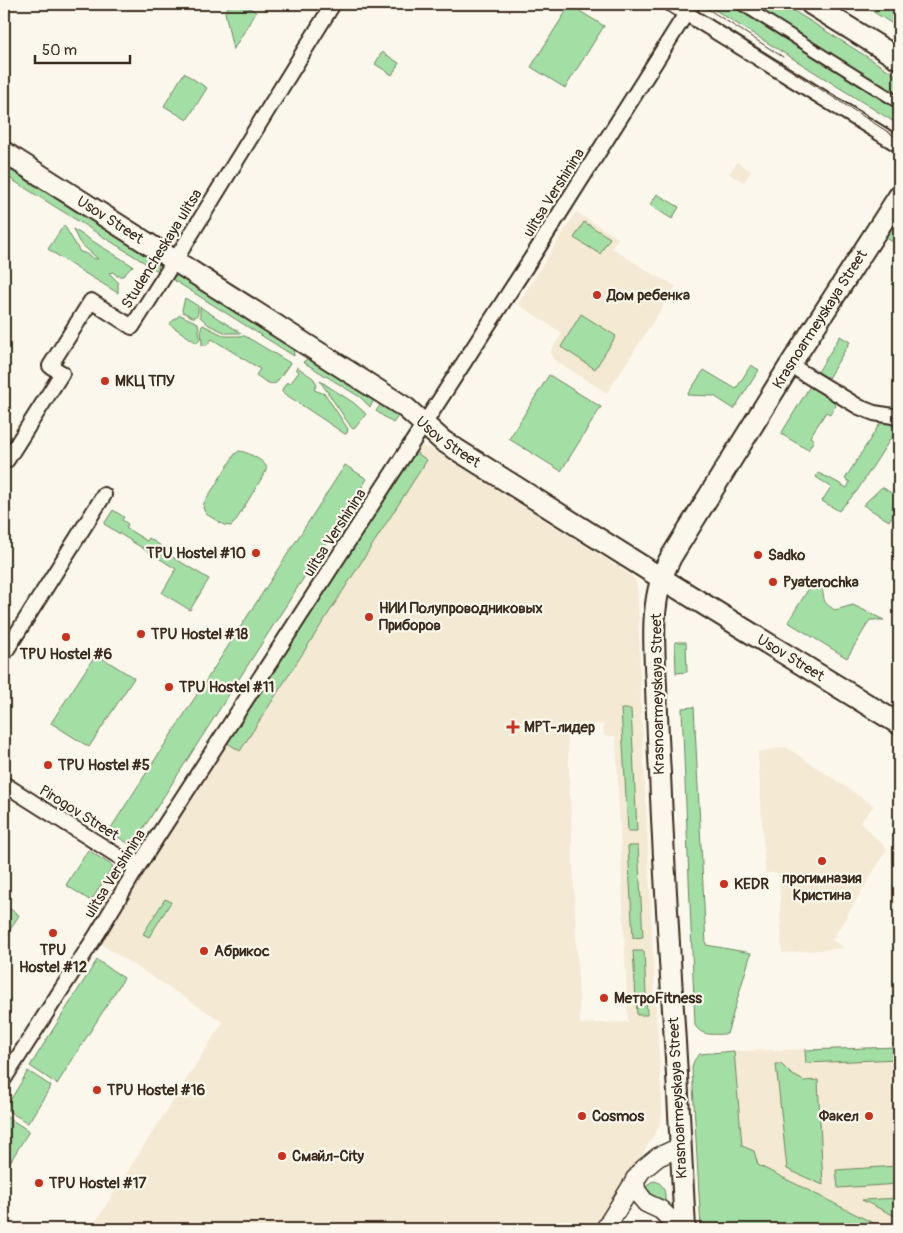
<svg xmlns="http://www.w3.org/2000/svg" width="903" height="1233" font-family="Pangolin,sans-serif">
<rect width="100%" height="100%" fill="#fbf7ec"/>
<filter id="ink" filterUnits="userSpaceOnUse"><feTurbulence type="fractalNoise" baseFrequency=".02" numOctaves="2"/><feDisplacementMap in="SourceGraphic" scale="10" xChannelSelector="R" yChannelSelector="G"/><feConvolveMatrix kernelMatrix="1 2 1 2 8 2 1 2 1" color-interpolation-filters="sRGB"/></filter>
<g filter="url(#ink)">
<g fill="#f4e9d2" fill-rule="evenodd">
<path d="M737,162L751,171L744,182L729,174Z"/>
<path d="M576,212L618,238L612,248L649,272L676,286L607,393L553,359L550,352L562,333L518,304Z"/>
<path d="M420,447H426L432,449L595,552L629,574L635,580L637,588L638,597L641,708L656,1014L662,1102V1114L659,1126L600,1227L595,1229H91L223,1022L98,942L186,803L415,452ZM603,724L604,736H616L628,1022L580,1024L567,726Z"/>
<path d="M786,747L874,806L860,822L887,849L832,940L844,948L782,953L779,873H765L758,752Z"/>
<path d="M899,1047V1229H885L758,1165L742,1147L734,1051Z"/>
</g>
<g fill="#a3dfa5" stroke="#6f8462">
<path d="M230,4H243L256,12L233,50L225,12Z"/>
<path d="M715,4H741L756,13L763,4H783L899,77V125L712,8Z"/>
<path d="M861,4H899V28Z"/>
<path d="M570,5L604,26L565,88L531,67Z"/>
<path d="M382,52L399,63L392,75L375,64Z"/>
<path d="M184,73L207,88L187,120L164,106Z"/>
<path d="M10,170L159,264L158,271L6,176Z"/>
<path d="M657,194L679,207L672,219L650,205Z"/>
<path d="M899,211V233L893,242L883,236Z"/>
<path d="M584,222L610,238L600,254L574,238Z"/>
<path d="M64,225L80,252C89,253 90,259 98,259L79,242L73,229L133,266L123,276H117L113,272L109,273L118,282V293L73,266L48,249Z"/>
<path d="M177,275L293,347L294,356L172,279Z"/>
<path d="M185,298L198,306V313L196,317H192L183,312L182,310Z"/>
<path d="M200,307L241,333H226L209,325L200,317Z"/>
<path d="M581,314L616,336L595,369L561,347Z"/>
<path d="M180,315L198,323L200,338L197,343L169,324Z"/>
<path d="M203,325L225,336H245L290,363L276,383C269,386 262,379 256,375L260,369L212,339L207,345H202L201,327Z"/>
<path d="M840,336L850,342L828,378L818,372Z"/>
<path d="M307,359H311L374,400L370,407L360,397L303,362Z"/>
<path d="M751,365L759,370L734,409L714,396L687,395L704,370L736,389Z"/>
<path d="M297,367L313,378L317,384L314,390L325,394L348,429L347,433L345,434L282,392L283,388L287,382L290,384L299,372L296,369Z"/>
<path d="M549,375L601,407L561,471L509,439Z"/>
<path d="M320,381L354,403L366,414L355,428L353,429L351,427Z"/>
<path d="M810,386L837,403L830,414L826,412L810,437L814,440L808,450L781,434Z"/>
<path d="M381,404L398,416L393,423L376,411Z"/>
<path d="M887,420L898,427L857,491L839,511L822,501L831,487L816,477L818,473L833,480L847,488L850,482L845,479L879,425Z"/>
<path d="M239,451C245,451 263,460 266,466C267,468 266,469 266,471L235,522L231,526L224,525L206,514L203,508L204,503L235,454Z"/>
<path d="M415,452L427,460L240,751L226,742Z"/>
<path d="M345,465L367,479L132,846L109,831Z"/>
<path d="M882,487L899,498V505L889,521L863,505Z"/>
<path d="M113,510L124,517L122,520L128,524L126,528L147,541L149,538L161,546L159,549L209,579L190,610L162,593L176,569L104,524Z"/>
<path d="M813,583L821,586C826,600 820,601 835,610L853,605L884,620H870L847,658L788,622L811,585Z"/>
<path d="M675,642H686L687,672L676,673Z"/>
<path d="M96,654L134,678L89,747L51,723Z"/>
<path d="M694,707L706,945L751,953L727,1034C715,1034 701,1037 695,1025L682,708Z"/>
<path d="M621,709H631L637,831H628Z"/>
<path d="M628,846H638L643,937L633,938Z"/>
<path d="M88,850L113,866L91,901L66,885Z"/>
<path d="M165,899L171,902L149,937L143,934Z"/>
<path d="M4,905L19,915L4,940Z"/>
<path d="M633,951H644L647,1015H637Z"/>
<path d="M97,960L124,978L57,1084L30,1066Z"/>
<path d="M899,1047V1059L806,1063L805,1050Z"/>
<path d="M734,1051L742,1146L754,1151L758,1165L885,1229H701L692,1068C693,1062 695,1058 700,1054Z"/>
<path d="M776,1064H781L791,1074L804,1081L818,1080L823,1185L787,1169Z"/>
<path d="M28,1071L51,1086L28,1123L5,1109Z"/>
<path d="M4,1115L29,1131L4,1172Z"/>
<path d="M897,1166L899,1184L838,1188L836,1170Z"/>
<path d="M655,1181C667,1185 665,1197 665,1208L649,1199L645,1188L651,1182Z"/>
<path d="M899,1198V1218L862,1200Z"/>
</g>
<g fill="none" stroke-linecap="round" stroke-linejoin="round">
<defs>
<path id="pedestrian" d="M741,4L899,103"/>
<g id="minor">
<path d="M671,4L899,145"/>
<path d="M790,365L859,407L874,413L893,416L899,419"/>
<path d="M4,459L7,460L62,373L50,366L91,301L132,327L182,249L333,4"/>
<path d="M4,654L104,495"/>
<path d="M4,784L137,868"/>
<path d="M4,1079L97,934L137,868L536,251L692,4"/>
</g>
<g id="tertiary">
<path d="M635,1179L636,1190L641,1197L646,1203L661,1210L680,1229"/>
<path d="M605,1229L641,1171L658,1157L680,1147"/>
</g>
<g id="secondary">
<path d="M811,4L899,59"/>
<path id="s1" d="M4,152L406,408L443,441L661,578L899,724"/>
<path id="s2" d="M685,1229C682,1178 680,1126 677,1075C671,974 664,874 660,773C658,744 657,715 656,686C654,643 649,596 671,557L790,365L899,196"/>
</g>
</defs>
<use href="#pedestrian" stroke="#3b2a1e" stroke-width="14"/>
<use href="#minor" stroke="#3b2a1e" stroke-width="18"/>
<use href="#tertiary" stroke="#3b2a1e" stroke-width="21"/>
<use href="#secondary" stroke="#3b2a1e" stroke-width="24"/>
<use href="#pedestrian" stroke="#fbf7ec" stroke-width="10"/>
<use href="#minor" stroke="#fbf7ec" stroke-width="14"/>
<use href="#tertiary" stroke="#fbf7ec" stroke-width="18"/>
<use href="#secondary" stroke="#fbf7ec" stroke-width="20"/>
<g stroke="#3b2a1e" stroke-width="1">
<path d="M686,4L899,139"/>
<path d="M700,4L783,57"/>
</g>
</g>
</g>
<g fill="#c8321e" stroke="#fbf7ec" stroke-width="2">
<circle cx="597" cy="295" r="5"/>
<circle cx="105" cy="381" r="5"/>
<circle cx="256" cy="553" r="5"/>
<circle cx="758" cy="555" r="5"/>
<circle cx="773" cy="582" r="5"/>
<circle cx="369" cy="617" r="5"/>
<circle cx="141" cy="634" r="5"/>
<circle cx="66" cy="637" r="5"/>
<circle cx="169" cy="687" r="5"/>
<path d="M510.5 719.5h5v5h5v5h-5v5h-5v-5h-5v-5h5z"/>
<circle cx="48" cy="765" r="5"/>
<circle cx="822" cy="861" r="5"/>
<circle cx="724" cy="884" r="5"/>
<circle cx="53" cy="933" r="5"/>
<circle cx="204" cy="951" r="5"/>
<circle cx="604" cy="998" r="5"/>
<circle cx="97" cy="1090" r="5"/>
<circle cx="582" cy="1116" r="5"/>
<circle cx="869" cy="1116" r="5"/>
<circle cx="282" cy="1156" r="5"/>
<circle cx="39" cy="1183" r="5"/>
</g>
<g text-anchor="middle" dominant-baseline="central" stroke-width="4.5" stroke-linejoin="round" paint-order="stroke">
<g font-size="15" fill="#3b2a1e" stroke="#fbf7ec">
<text transform="translate(554 193) rotate(-58)">ulitsa Vershinina</text>
<text stroke="none"><textPath href="#s1" startOffset="126">Usov Street</textPath></text>
<text transform="translate(162 249) rotate(-58)">Studencheskaya ulitsa</text>
<text stroke="none"><textPath href="#s2" startOffset="956">Krasnoarmeyskaya Street</textPath></text>
<text stroke="none"><textPath href="#s1" startOffset="531">Usov Street</textPath></text>
<text transform="translate(335 533) rotate(-57)">ulitsa Vershinina</text>
<text stroke="none"><textPath href="#s1" startOffset="936">Usov Street</textPath></text>
<text transform="translate(658 694) rotate(-91)">Krasnoarmeyskaya Street</text>
<text transform="translate(79 813) rotate(32)">Pirogov Street</text>
<text transform="translate(115 874) rotate(-58)">ulitsa Vershinina</text>
<text transform="translate(678 1098) rotate(-93)">Krasnoarmeyskaya Street</text>
</g>
<g font-size="15" font-weight="bold" fill="#3b2a1e" stroke="#fbf7ec" text-anchor="start">
<text x="607" y="295">Дом ребенка</text>
<text x="115" y="381">МКЦ ТПУ</text>
<text x="246" y="553" text-anchor="end">TPU Hostel #10</text>
<text x="768" y="555">Sadko</text>
<text x="783" y="582">Pyaterochka</text>
<text x="379" y="608">НИИ Полупроводниковых<tspan x="379" dy="17">Приборов</tspan></text>
<text x="151" y="634">TPU Hostel #18</text>
<text x="66" y="654" text-anchor="middle">TPU Hostel #6</text>
<text x="179" y="687">TPU Hostel #11</text>
<text x="524" y="727">МРТ-лидер</text>
<text x="58" y="765">TPU Hostel #5</text>
<text x="822" y="878" text-anchor="middle">прогимназия<tspan x="822" dy="17">Кристина</tspan></text>
<text x="734" y="884">KEDR</text>
<text x="53" y="950" text-anchor="middle">TPU<tspan x="53" dy="17">Hostel #12</tspan></text>
<text x="214" y="951">Абрикос</text>
<text x="614" y="998">МетроFitness</text>
<text x="107" y="1090">TPU Hostel #16</text>
<text x="592" y="1116">Cosmos</text>
<text x="859" y="1116" text-anchor="end">Факел</text>
<text x="292" y="1156">Смайл-City</text>
<text x="49" y="1183">TPU Hostel #17</text>
</g>
</g>
<rect width="903" height="1233" fill="none" stroke="#fbf7ec" stroke-width="20"/>
<rect x="10" y="10" width="883" height="1213" fill="none" stroke="#3b2a1e" stroke-width="2" filter="url(#ink)"/>
<path d="M35 55v8h95v-8" fill="none" stroke="#3b2a1e" stroke-width="2.5"/>
<text x="42" y="55" font-size="15" fill="#3b2a1e" stroke="#fbf7ec" stroke-width="4" paint-order="stroke">50 m</text>
</svg>
